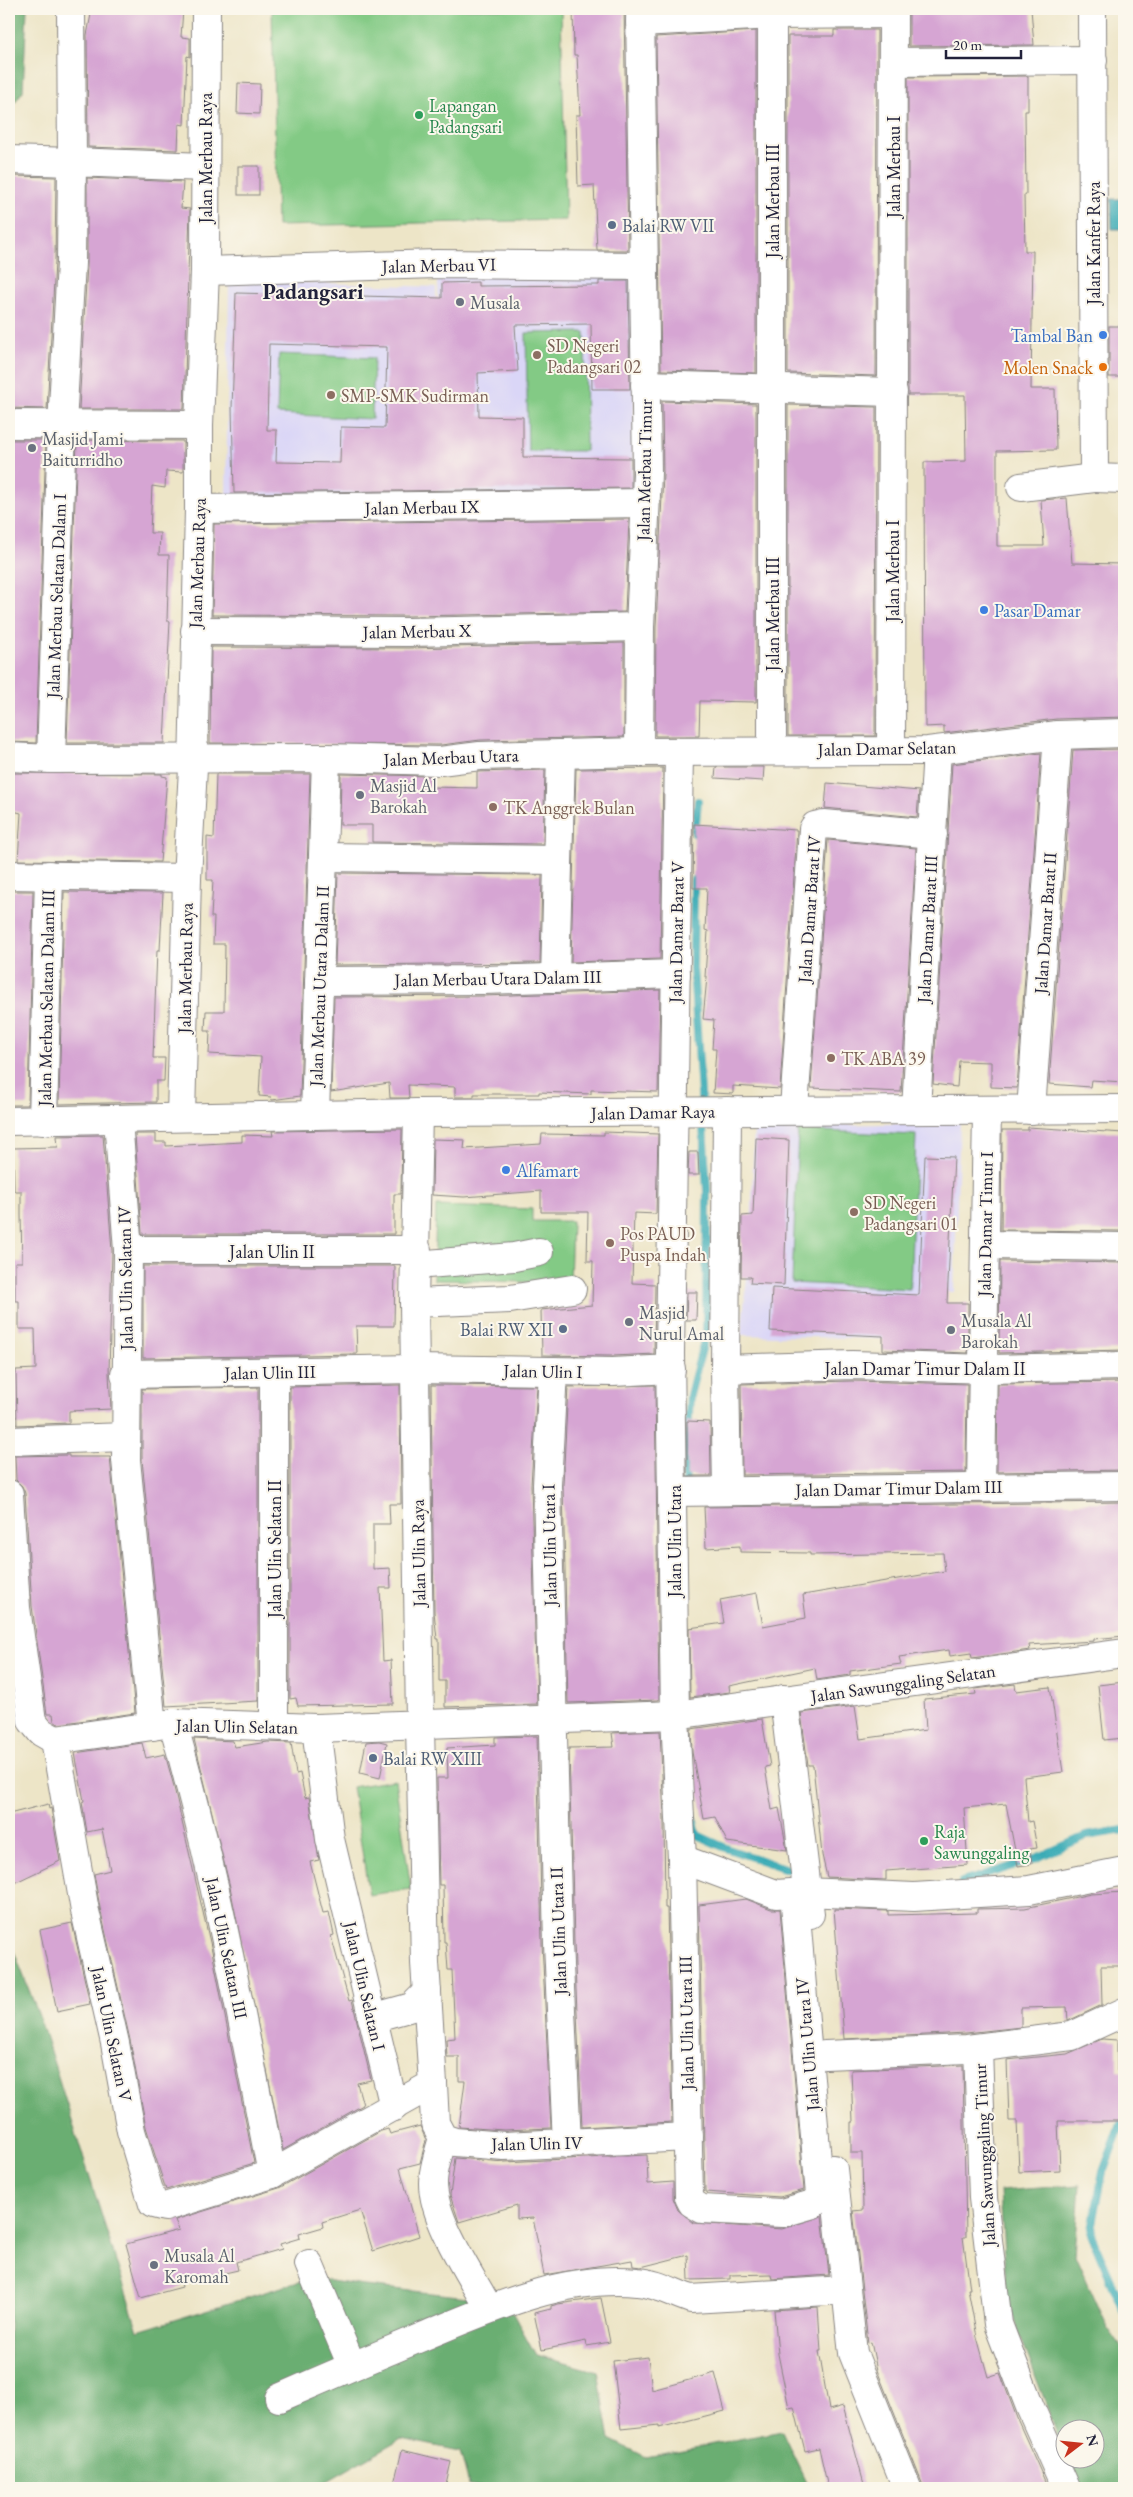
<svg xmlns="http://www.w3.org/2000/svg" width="1133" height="2497" font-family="'EB Garamond',serif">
<rect width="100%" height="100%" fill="#fbf7ec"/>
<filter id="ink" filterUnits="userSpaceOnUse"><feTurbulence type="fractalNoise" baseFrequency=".02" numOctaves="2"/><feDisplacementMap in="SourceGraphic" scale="10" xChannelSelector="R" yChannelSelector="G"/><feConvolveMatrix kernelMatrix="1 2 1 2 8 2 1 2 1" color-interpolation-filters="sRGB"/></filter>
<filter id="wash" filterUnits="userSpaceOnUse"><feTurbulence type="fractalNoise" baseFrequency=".0096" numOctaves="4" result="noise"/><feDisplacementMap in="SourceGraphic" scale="20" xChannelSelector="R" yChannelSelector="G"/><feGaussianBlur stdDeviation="1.12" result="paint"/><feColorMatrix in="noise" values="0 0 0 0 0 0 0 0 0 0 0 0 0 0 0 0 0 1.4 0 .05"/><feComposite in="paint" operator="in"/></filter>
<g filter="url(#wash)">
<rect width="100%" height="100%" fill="#ede5c7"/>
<g fill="#dad6f7">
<path d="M438,271L637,272L632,502L438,506Z"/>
<path d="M229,280L436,287L435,505L226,504Z"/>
<path d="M960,1123L954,1292H921L918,1340L741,1335L751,1240L754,1126Z"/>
</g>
<g fill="#83ca85" stroke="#527660">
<path d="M272,9H561L566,220L277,226Z"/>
<path d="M585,332L586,451H528L526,333Z"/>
<path d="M279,354L374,358L372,419L277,414Z"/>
<path d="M798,1130L916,1135L910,1289L792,1283Z"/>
<path d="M436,1206L532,1209V1221H572L570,1283L434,1280Z"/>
<path d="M395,1780L411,1889L369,1895L352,1787Z"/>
</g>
<g fill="#6aae72" stroke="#466856">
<path d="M9,9H27L23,91L9,110Z"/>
<path d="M9,1938L39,2016L138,2331L311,2278L365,2286L506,2301L536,2355L598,2372L610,2439L646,2457L782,2431L809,2488H486L469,2485L460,2451L401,2439L324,2483L325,2488H9Z"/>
<path d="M1080,2185L1075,2255L1107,2327L1124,2351V2488H1079L1068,2460H1096V2430H1066L1065,2454L1007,2301L1000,2191Z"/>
</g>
<path fill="#39aab5" stroke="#2e6678" d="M1111,199H1124V229H1112Z"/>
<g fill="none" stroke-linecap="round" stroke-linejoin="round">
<g stroke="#39aab5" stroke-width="8">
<path d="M695,833L698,801"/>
<path d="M685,1488L690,1395L706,1333L707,1190L693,967L694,880"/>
<path d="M692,1814L697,1835L728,1849L799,1873"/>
<path d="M962,1882L1032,1860L1086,1836L1124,1830"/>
<path d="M1124,2116L1103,2172L1091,2234L1124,2311"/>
</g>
</g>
<g id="blocks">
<g fill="#d6a5d3" fill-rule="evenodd">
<path d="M92,9H183L181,37L190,38V57L187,56L184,125L179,124L178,150L88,147L87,35Z"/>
<path d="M573,9H624L628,250H597L594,185L578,186L576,115H580L577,55H574Z"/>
<path d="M909,9H1031L1034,45L909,46Z"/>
<path d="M834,30H877L876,376L788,373V36H834Z"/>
<path d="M756,31V373L661,370L656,37Z"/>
<path d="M1028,76V111H1025L1026,195H1024L1025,251H1033L1031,389H1055L1056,450L997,451V546H1044L1041,500L1067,498L1072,563L1124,564V717L1056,719L944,733V726L925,727L924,462L966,461L965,395H908V77Z"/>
<path d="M238,83L260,84L259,114L237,113Z"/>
<rect x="238" y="166" width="21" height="29"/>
<path d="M11,176L56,177L55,262L47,409L9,408Z"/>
<path d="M87,178L183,182L181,208L190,209L184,409H79L87,264Z"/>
<path d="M599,281H628L630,389H592L591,324L515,325L518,371L478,373L479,416L523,417V457L631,458V488L234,493L232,408L236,293L442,298V283L478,282V286L599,285ZM269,344L387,347L385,428L341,427L340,463L276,462L277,430H267Z"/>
<rect x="1109" y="326" width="15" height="51"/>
<path d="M662,401L756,404V702L700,701L699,736H655L656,627L663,474Z"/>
<path d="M788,405L876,407L875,736H788Z"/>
<path d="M9,440H46L36,743L9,742Z"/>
<path d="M77,440L183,441V472L166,471L165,488L152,486L150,533H160L159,555H169L167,621H170L164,743H67Z"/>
<path d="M629,519L625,612L408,616L212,615L214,524Z"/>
<path d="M624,643V737L480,740L441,745L210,743L211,647L408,648Z"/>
<path d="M1124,749V1082L1091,1080L1090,1087L1049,1084L1073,750Z"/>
<path d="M1041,753L1017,1088L991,1087V1062L959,1061L957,1087L933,1084L952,764Z"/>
<path d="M716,767H764L763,781L715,778Z"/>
<path d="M663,768L660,959L571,962L576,769Z"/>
<path d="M545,770L543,844L372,842V825H340L341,774L430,776V787L477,788V772Z"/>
<path d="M9,773L162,774V776L167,777L160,862L18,860L21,813L9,810Z"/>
<path d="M216,774H310L300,1096L272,1100L271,1097L259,1096L261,1057L209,1054L210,1031H205L206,1011H224L225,944H213L214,917H211L213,880H207V837L214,838Z"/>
<path d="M827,783L919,791L917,817L825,808Z"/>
<path d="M694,824L797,830L780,1089L733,1086V1094L713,1093L716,1049H712L714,1020L703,1019L707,977H705L708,931L705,930L707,888H693Z"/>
<path d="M828,840L916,848L901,1092L811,1088Z"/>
<path d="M338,873L542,875L540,963L335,965Z"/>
<path d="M9,891H33L28,1105H9Z"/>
<path d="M64,892L163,893L160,950H157L153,1058H165L164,1081H156V1102L59,1104Z"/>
<path d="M660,990L658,1092L591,1090V1094L539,1092V1094H474V1097H455V1087L408,1085L409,1098H390L389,1083L331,1092L334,997L483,996Z"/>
<path d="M1028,1127L1124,1133V1231L1001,1230L1002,1130H1028Z"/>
<path d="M402,1129L401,1194H394V1234H142L135,1134H156V1142H166V1146L242,1142V1135L273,1136L272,1131Z"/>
<path d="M604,1132L658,1134L656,1214L634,1213L632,1283L655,1284L654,1354L613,1356L542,1355L541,1310L592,1305L593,1261H587L588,1212H541V1191L464,1197L432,1195L433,1139L465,1140L464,1149L541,1144L542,1134L604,1135Z"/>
<path d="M103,1135L112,1251L109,1374L111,1409L69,1411V1423L17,1425L16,1370L36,1369L35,1329H19V1301H15V1262H22L21,1215V1191H14L13,1148L58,1147L57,1136Z"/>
<path d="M756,1138L789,1140L784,1285L750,1283L751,1277H741L742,1216L753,1215Z"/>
<path d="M689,1152H698L699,1175H688Z"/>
<path d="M925,1156L954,1157L947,1303H968V1353L883,1350V1336L770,1331L772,1288L919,1295Z"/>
<path d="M1000,1261L1124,1263V1350L999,1353Z"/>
<path d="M143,1266H395L394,1326H356L357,1354L143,1358Z"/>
<path d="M687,1292H697L696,1320H686Z"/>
<path d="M852,1381L967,1384L966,1472L742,1475L741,1384Z"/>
<path d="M1124,1382V1470L997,1472L998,1384Z"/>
<path d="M400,1385L401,1504H389L390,1524H373V1569L390,1568L391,1588H380L383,1661L391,1660L393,1704L298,1706L296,1698L290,1699V1387Z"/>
<path d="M431,1385L537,1386L531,1485L537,1704L445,1707V1681H439V1639H437L434,1612Z"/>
<path d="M655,1385L659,1700L568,1703L563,1485L568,1387Z"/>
<path d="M258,1387V1701L166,1706L142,1459V1389Z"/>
<path d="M687,1421L710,1422L711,1476H687Z"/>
<path d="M69,1455V1457H110L135,1713L58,1724L54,1721L53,1714H47L32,1606L25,1493L22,1486L16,1480L15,1456Z"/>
<path d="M1124,1502V1636L1094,1639V1641L1029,1645L1030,1650L972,1658L971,1653L950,1656L949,1650L899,1657L901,1664L850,1671V1675L817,1680L815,1668L729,1686L730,1692L690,1697L689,1628L724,1623L720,1600L757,1593L763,1626L806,1618L803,1595L945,1571L943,1553L810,1555V1553L740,1552V1546L706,1548L704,1507Z"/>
<path d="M1124,1682V1738L1104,1740L1098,1685Z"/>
<path d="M1015,1684L1016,1691L1050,1687L1063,1772L1024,1777L1028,1822L1032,1821L1037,1848L1030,1849L1032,1864L1018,1866L1006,1804L964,1808L968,1865L886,1871V1880L827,1877L822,1855L813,1765H808L801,1713L855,1706L860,1739L926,1730L924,1699L976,1694L975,1689Z"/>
<path d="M762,1719L770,1766L765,1767L772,1810L779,1808L787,1850L727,1842L715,1817L704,1819L692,1752L691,1729Z"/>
<path d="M660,1731L664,1818L665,1908H667L672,2122L582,2127L574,1942L569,1748L614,1747L612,1733Z"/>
<path d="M537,1736L542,1943L551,2128L504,2130L459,2127L465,2081H459V2057H447L446,2039L455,2038L452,1970H448L446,1942H444L443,1885H439L437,1778H448L447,1748L495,1745V1737Z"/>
<path d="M194,1739L233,1741L235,1747L268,1742L291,1743L296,1774L300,1773L305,1798L309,1797L319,1860L310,1862L323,1913L329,1912L334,1935L331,1936L349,2001L352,2000L371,2080L357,2083L363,2105L283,2150L230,1887Z"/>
<path d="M379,1741L387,1743L380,1778L360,1773L366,1742Z"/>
<path d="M142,1743L146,1758L165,1754L173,1783L212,1951L254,2163L166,2190L146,2127L130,2040L100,1908L94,1874L110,1870L102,1829L87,1832L82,1802L84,1801L75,1753Z"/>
<path d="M48,1804L49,1809L51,1808L60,1861L14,1883L9,1871V1814Z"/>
<path d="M1124,1892V1966H1101L1102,2005L1068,2021L1067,2007L1021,2008V2027L966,2033L844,2039L834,1909L888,1911V1915L977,1913V1909L1025,1908L1091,1894Z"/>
<path d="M746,1899L771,1909H780L804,2190L780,2197L705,2192L699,1905Z"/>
<path d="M72,1923L90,2004L57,2011L40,1930Z"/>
<path d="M1102,2039L1117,2040V2071L1124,2072V2121H1058L1060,2170L1019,2172L1017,2121H1009L1007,2060L1067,2054Z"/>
<path d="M963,2065L966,2237H963L970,2289H968L977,2337L988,2377L1000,2373L1018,2421L1048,2488H924L877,2370L871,2342L868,2343L853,2211L863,2210L862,2153H851V2122H853L851,2070Z"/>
<path d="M420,2126L426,2140L420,2163L400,2168L419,2236L373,2251L360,2210L322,2222L323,2227L299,2234L300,2238L280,2244L282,2249L236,2262L238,2270L181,2283L182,2287L141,2298L126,2244L179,2230L175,2220L279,2188L381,2131L388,2129L390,2134Z"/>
<path d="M647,2155L648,2184L673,2182V2198L678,2210L694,2223L782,2229L822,2216L829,2275L772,2279L771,2274L730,2275V2279L689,2280L688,2255L641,2267L633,2266L632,2260L544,2275L533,2218L517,2219V2205L459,2222L450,2195L455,2158L505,2162Z"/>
<path d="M601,2298L610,2342L587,2346L586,2341L542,2350L534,2313L551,2309V2306L558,2304Z"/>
<path d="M818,2307L821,2351H819L829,2410L843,2406L865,2488H828L819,2448L805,2451L794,2407L789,2408L778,2354L774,2310Z"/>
<path d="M648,2357L652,2390L715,2373L725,2411L659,2428V2425L621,2429L613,2361Z"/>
<path d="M402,2450L451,2462L445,2488H393Z"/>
</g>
</g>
</g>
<g filter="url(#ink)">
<use href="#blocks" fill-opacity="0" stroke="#888481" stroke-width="1"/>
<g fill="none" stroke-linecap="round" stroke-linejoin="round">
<defs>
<g id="minor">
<path d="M1092,9L1094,478L1124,479"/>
<path d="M640,22L772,15L893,14"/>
<path d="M893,62L1093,60"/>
<path d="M9,160L72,162L71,9"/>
<path d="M205,271L437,264L644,266"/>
<path d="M645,385L893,392"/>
<path d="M9,424L199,425"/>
<path d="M1021,487L1094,478"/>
<path d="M199,509L645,503"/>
<path d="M195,631L408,632L640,627"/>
<path d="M772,750V9"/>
<path d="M891,750L893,9"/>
<path d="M639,752L640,627L647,473L640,9"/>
<path d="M9,757L51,759L326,758L440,761L480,756L639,752L928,751L1058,735L1124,733"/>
<path d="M51,759L62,425L71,263L72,162L205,167"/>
<path d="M323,857L558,860"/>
<path d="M9,875L187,878"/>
<path d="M555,978L561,754"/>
<path d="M319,981L483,980L676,974"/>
<path d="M794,1109L813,829L815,826L824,824L933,834"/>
<path d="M916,1109L937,750"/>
<path d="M1031,1110L1058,735"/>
<path d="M727,1111L725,1369L727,1490"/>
<path d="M315,1115L326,758"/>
<path d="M181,1117L187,878L193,768L199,509V425L205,271L206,9"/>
<path d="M118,1120L128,1250L126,1460L152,1726"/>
<path d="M9,1121L418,1113L1124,1109"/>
<path d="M43,1121L49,875"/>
<path d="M985,1245L1124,1247"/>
<path d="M128,1250H417"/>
<path d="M415,1265L514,1257L539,1252"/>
<path d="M414,1303L510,1299L572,1289"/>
<path d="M725,1369L852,1365L989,1369L1124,1366"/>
<path d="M553,1371L547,1485L558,1943L567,2144"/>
<path d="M125,1374L415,1369L613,1372L671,1369"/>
<path d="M9,1441L126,1437"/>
<path d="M981,1487L987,1110"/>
<path d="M674,1492L1124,1486"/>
<path d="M9,1494L16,1608L32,1721L41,1732L55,1740"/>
<path d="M784,1699L810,1914"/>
<path d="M173,1723C215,1871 243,2023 272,2174"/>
<path d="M274,1726V1372"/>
<path d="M316,1728L330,1839L394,2107"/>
<path d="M55,1740L85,1911L115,2043L131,2131L153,2204L165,2207L272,2174L433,2084L425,1963L420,1724L414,1303L418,1113"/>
<path d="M55,1740L173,1723L316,1728L675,1715L670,1354L679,752"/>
<path d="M682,1859L776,1894L806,1892L914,1897L1029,1890L1124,1871"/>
<path d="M794,1893L820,2195L813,2204L782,2213L702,2209L692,2203L689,2197L682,1859L675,1715L1124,1653"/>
<path d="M372,2018L412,2007L427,1992"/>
<path d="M978,2048L983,2198L998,2324L1030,2407L1066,2488"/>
<path d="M825,2055L967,2049L1072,2036L1124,2012"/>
<path d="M433,2084L435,2123L443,2138L455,2142L504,2146L688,2137"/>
<path d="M443,2138C439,2152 433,2169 433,2183C433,2221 471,2276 489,2309"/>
<path d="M833,2169L853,2353L907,2488"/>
<path d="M309,2264L352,2366"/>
<path d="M279,2398C327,2377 374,2357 422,2337C489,2309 563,2275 637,2282C657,2283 673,2293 691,2299L845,2290"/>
</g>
</defs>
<use href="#minor" stroke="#888481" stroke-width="30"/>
<use href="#minor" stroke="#fff" stroke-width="28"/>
</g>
</g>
<g fill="#2e9e5b" stroke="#fbf7ec" stroke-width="2">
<circle cx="419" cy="115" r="5"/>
<circle cx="924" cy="1841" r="5"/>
</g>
<g fill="#5c6f8a" stroke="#fbf7ec" stroke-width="2">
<circle cx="612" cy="225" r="5"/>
<circle cx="563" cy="1329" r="5"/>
<circle cx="373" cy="1758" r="5"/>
</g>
<g fill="#6b7280" stroke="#fbf7ec" stroke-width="2">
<circle cx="460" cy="302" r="5"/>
<circle cx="32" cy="448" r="5"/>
<circle cx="360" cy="795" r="5"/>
<circle cx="629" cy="1322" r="5"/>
<circle cx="951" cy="1330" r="5"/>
<circle cx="154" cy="2265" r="5"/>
</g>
<g fill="#3f7fe0" stroke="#fbf7ec" stroke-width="2">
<circle cx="1103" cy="335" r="5"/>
<circle cx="984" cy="610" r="5"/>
<circle cx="506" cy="1170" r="5"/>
</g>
<g fill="#8d6e63" stroke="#fbf7ec" stroke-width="2">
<circle cx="537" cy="355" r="5"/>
<circle cx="331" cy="395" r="5"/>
<circle cx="493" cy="807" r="5"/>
<circle cx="831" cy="1058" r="5"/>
<circle cx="854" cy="1212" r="5"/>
<circle cx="610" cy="1243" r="5"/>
</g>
<circle fill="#e8710a" stroke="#fbf7ec" stroke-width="2" cx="1103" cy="367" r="5"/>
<g text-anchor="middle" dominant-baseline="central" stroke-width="4" stroke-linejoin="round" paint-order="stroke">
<g font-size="18" fill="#27864d" stroke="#fbf7ec" text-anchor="start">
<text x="429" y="105">Lapangan<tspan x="429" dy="21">Padangsari</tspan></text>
<text x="934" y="1831">Raja<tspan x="934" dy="21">Sawunggaling</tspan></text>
</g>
<g font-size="18" fill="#22223b" stroke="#fbf7ec">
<text transform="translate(205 158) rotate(-90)">Jalan Merbau Raya</text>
<text transform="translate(893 167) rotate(-90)">Jalan Merbau I</text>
<text transform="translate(772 201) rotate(-90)">Jalan Merbau III</text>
<text transform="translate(1093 243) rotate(-90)">Jalan Kanfer Raya</text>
<text transform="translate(439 265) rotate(-1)">Jalan Merbau VI</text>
<text transform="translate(644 470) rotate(-89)">Jalan Merbau Timur</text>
<text transform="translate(422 507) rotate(-1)">Jalan Merbau IX</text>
<text transform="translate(197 563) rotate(-88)">Jalan Merbau Raya</text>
<text transform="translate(892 571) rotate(-90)">Jalan Merbau I</text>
<text transform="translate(56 596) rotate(-88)">Jalan Merbau Selatan Dalam I</text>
<text transform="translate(772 614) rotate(-90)">Jalan Merbau III</text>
<text transform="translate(417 631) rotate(-1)">Jalan Merbau X</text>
<text transform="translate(887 748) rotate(-1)">Jalan Damar Selatan</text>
<text transform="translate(451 757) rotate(-2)">Jalan Merbau Utara</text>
<text transform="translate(809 909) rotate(-86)">Jalan Damar Barat IV</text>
<text transform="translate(1045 923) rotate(-86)">Jalan Damar Barat II</text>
<text transform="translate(927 929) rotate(-87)">Jalan Damar Barat III</text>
<text transform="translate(676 932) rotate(-89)">Jalan Damar Barat V</text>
<text transform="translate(185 968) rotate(-89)">Jalan Merbau Raya</text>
<text transform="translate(498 978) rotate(-1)">Jalan Merbau Utara Dalam III</text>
<text transform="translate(319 986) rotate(-88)">Jalan Merbau Utara Dalam II</text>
<text transform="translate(46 998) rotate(-89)">Jalan Merbau Selatan Dalam III</text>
<text transform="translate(653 1112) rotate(-1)">Jalan Damar Raya</text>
<text transform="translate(985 1224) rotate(-89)">Jalan Damar Timur I</text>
<text x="272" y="1251">Jalan Ulin II</text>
<text transform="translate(125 1278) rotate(-91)">Jalan Ulin Selatan IV</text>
<text x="925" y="1368">Jalan Damar Timur Dalam II</text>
<text transform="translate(543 1371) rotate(1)">Jalan Ulin I</text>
<text transform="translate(270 1372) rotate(-1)">Jalan Ulin III</text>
<text transform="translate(899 1488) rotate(-1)">Jalan Damar Timur Dalam III</text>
<text transform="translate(674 1541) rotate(-90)">Jalan Ulin Utara</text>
<text transform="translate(549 1545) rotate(-91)">Jalan Ulin Utara I</text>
<text transform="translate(274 1549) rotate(-90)">Jalan Ulin Selatan II</text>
<text transform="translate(418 1553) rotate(-91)">Jalan Ulin Raya</text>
<text transform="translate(903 1683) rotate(-8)">Jalan Sawunggaling Selatan</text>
<text transform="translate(237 1726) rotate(1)">Jalan Ulin Selatan</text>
<text transform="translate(558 1931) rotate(-92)">Jalan Ulin Utara II</text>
<text transform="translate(227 1948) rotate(78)">Jalan Ulin Selatan III</text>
<text transform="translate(365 1986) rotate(77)">Jalan Ulin Selatan I</text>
<text transform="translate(686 2023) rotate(-91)">Jalan Ulin Utara III</text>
<text transform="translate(112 2034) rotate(78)">Jalan Ulin Selatan V</text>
<text transform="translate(807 2044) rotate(-95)">Jalan Ulin Utara IV</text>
<text transform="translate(537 2143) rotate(-1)">Jalan Ulin IV</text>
<text transform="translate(984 2155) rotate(-93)">Jalan Sawunggaling Timur</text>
</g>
<g font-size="18" fill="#4e5e75" stroke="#fbf7ec" text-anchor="start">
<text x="622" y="225">Balai RW VII</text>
<text x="553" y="1329" text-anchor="end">Balai RW XII</text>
<text x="383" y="1758">Balai RW XIII</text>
</g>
<g font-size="18" fill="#5b616d" stroke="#fbf7ec" text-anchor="start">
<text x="470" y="302">Musala</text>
<text x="42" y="438">Masjid Jami<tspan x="42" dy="21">Baiturridho</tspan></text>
<text x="370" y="785">Masjid Al<tspan x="370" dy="21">Barokah</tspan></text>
<text x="639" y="1312">Masjid<tspan x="639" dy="21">Nurul Amal</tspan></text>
<text x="961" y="1320">Musala Al<tspan x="961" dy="21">Barokah</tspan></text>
<text x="164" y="2255">Musala Al<tspan x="164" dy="21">Karomah</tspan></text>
</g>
<g font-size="18" fill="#366cbe" stroke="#fbf7ec" text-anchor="start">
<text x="1093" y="335" text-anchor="end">Tambal Ban</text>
<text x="994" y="610">Pasar Damar</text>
<text x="516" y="1170">Alfamart</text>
</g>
<g font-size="18" fill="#785e54" stroke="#fbf7ec" text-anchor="start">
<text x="547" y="345">SD Negeri<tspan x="547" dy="21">Padangsari 02</tspan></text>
<text x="341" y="395">SMP-SMK Sudirman</text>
<text x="503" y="807">TK Anggrek Bulan</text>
<text x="841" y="1058">TK ABA 39</text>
<text x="864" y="1202">SD Negeri<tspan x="864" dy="21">Padangsari 01</tspan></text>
<text x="620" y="1233">Pos PAUD<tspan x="620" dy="21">Puspa Indah</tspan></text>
</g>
<g font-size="18" fill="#c56008" stroke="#fbf7ec" text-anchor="end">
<text x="1093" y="367">Molen Snack</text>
</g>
<g font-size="22" font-weight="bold" fill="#22223b" stroke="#fbf7ec">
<text x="313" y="291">Padangsari</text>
</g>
</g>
<rect width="1133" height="2497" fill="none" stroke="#fbf7ec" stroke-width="30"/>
<g transform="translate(1080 2444) rotate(74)"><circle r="24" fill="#fbf7ec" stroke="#a4a2a5"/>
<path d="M0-4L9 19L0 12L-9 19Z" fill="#c8321e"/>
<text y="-8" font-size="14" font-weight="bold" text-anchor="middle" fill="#22223b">N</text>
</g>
<path d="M946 50v8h75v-8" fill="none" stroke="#22223b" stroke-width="2.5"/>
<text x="953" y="50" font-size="15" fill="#22223b" stroke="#fbf7ec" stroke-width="4" paint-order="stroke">20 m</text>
</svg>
